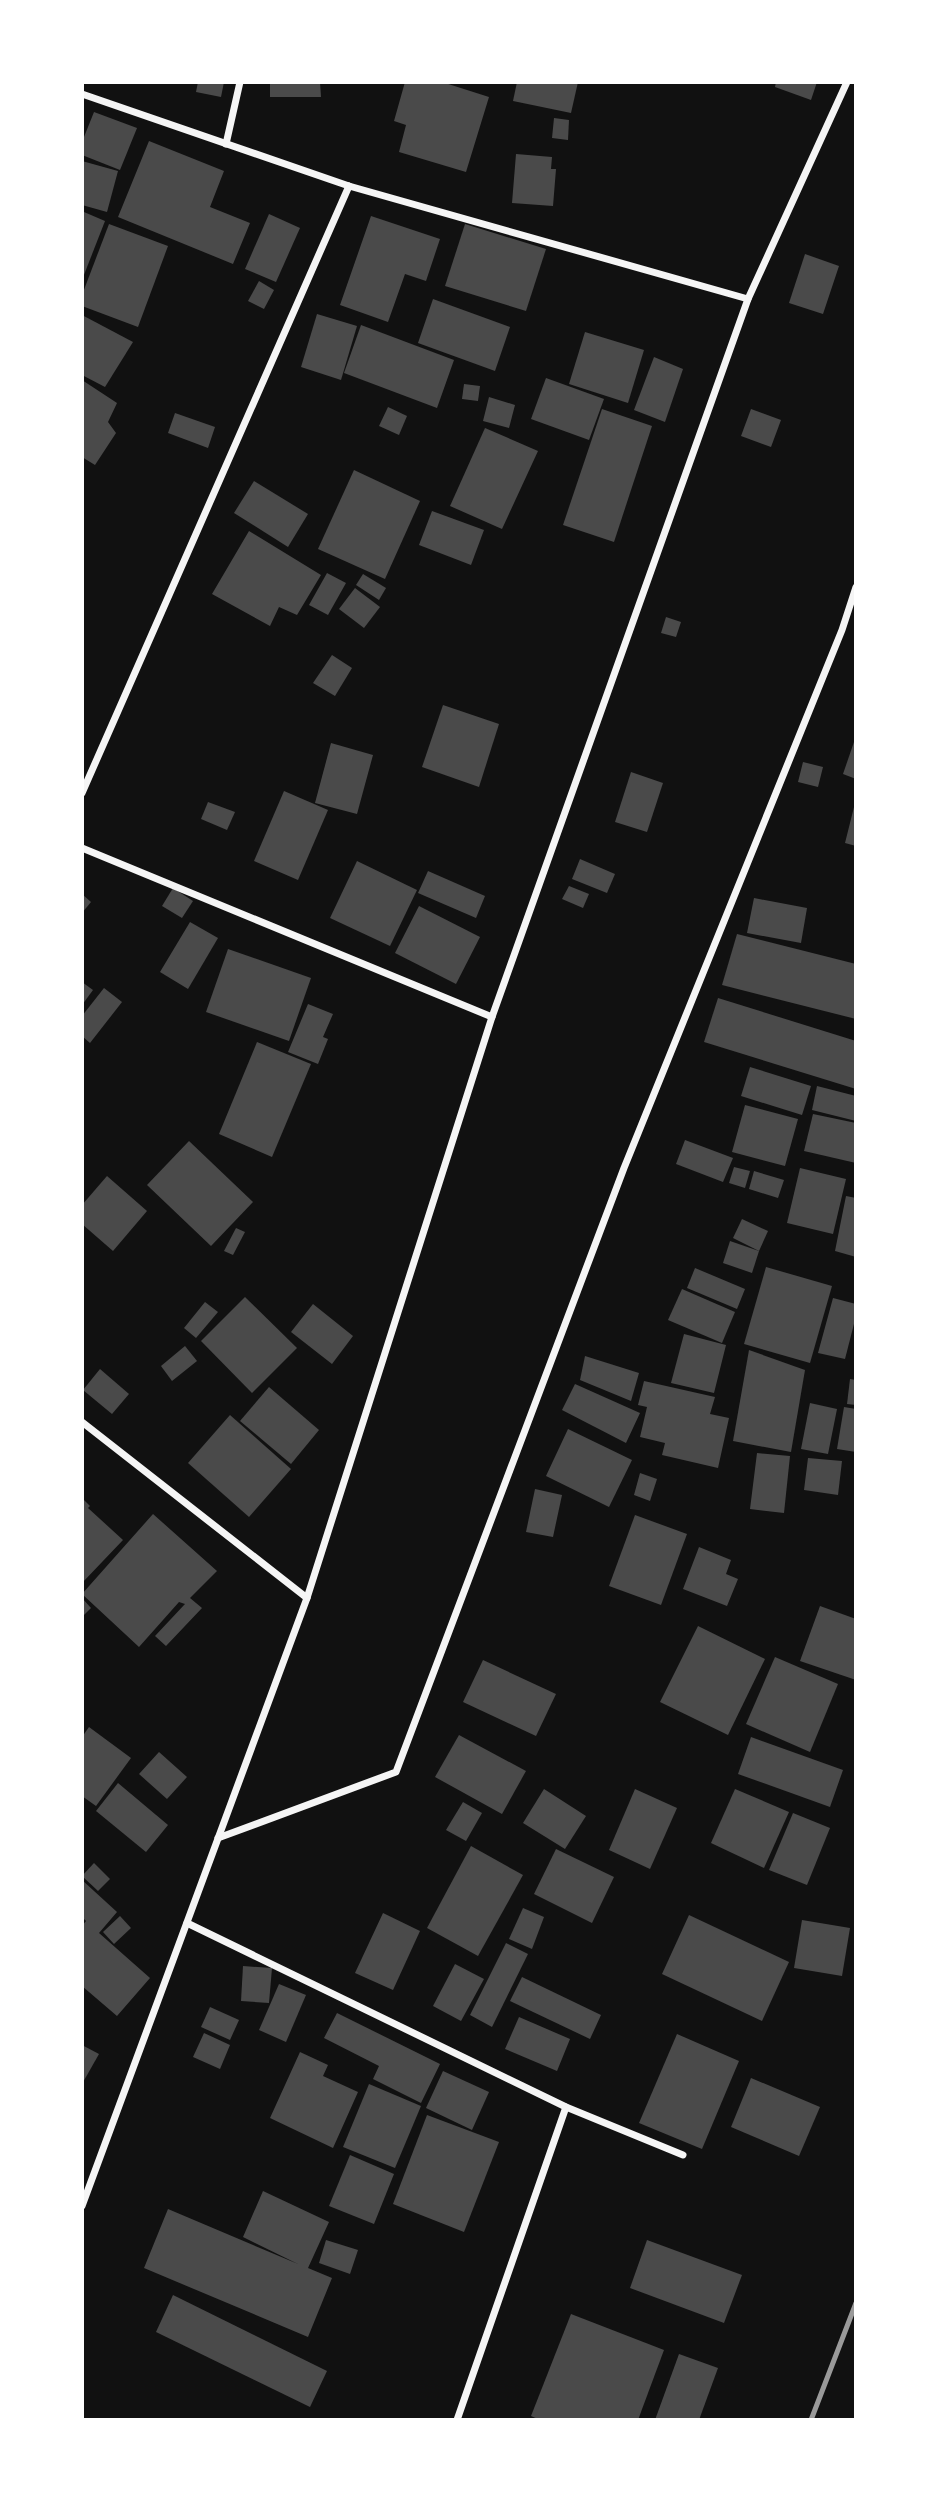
<svg xmlns="http://www.w3.org/2000/svg" width="938" height="2502" font-family="Figtree,sans-serif">
<rect width="100%" height="100%" fill="#111"/>
<g fill="#4a4a4a">
<path d="M198,82H224L221,97L196,92Z"/>
<path d="M270,82H320L321,97H270Z"/>
<path d="M405,82H442L489,97L466,172L399,152L406,125L394,121Z"/>
<path d="M517,82H578L571,113L513,101Z"/>
<path d="M776,82H817L811,100L775,87Z"/>
<path d="M94,112L137,128L120,170L82,155V142Z"/>
<path d="M554,118L569,120L568,140L552,138Z"/>
<path d="M149,141L224,171L210,207L250,223L233,264L118,217Z"/>
<path d="M516,154L552,157L551,169H556L553,206L512,203Z"/>
<path d="M82,161L118,171L107,212L82,205Z"/>
<path d="M84,212L105,221L82,280V217Z"/>
<path d="M269,214L300,228L276,282L245,269Z"/>
<path d="M371,216L440,239L426,281L405,274L388,322L340,305Z"/>
<path d="M109,224L168,246L138,327L82,306V295Z"/>
<path d="M465,224L546,249L526,311L445,286Z"/>
<path d="M805,254L839,266L823,314L789,303Z"/>
<path d="M259,281L274,290L264,309L248,301Z"/>
<path d="M433,299L510,327L495,371L418,343Z"/>
<path d="M317,314L357,326L341,380L301,367Z"/>
<path d="M82,315L133,342L105,387L82,375Z"/>
<path d="M361,325L454,360L437,408L344,373Z"/>
<path d="M585,332L644,350L628,403L569,384Z"/>
<path d="M654,357L683,369L665,422L634,410Z"/>
<path d="M546,378L604,399L589,440L531,419Z"/>
<path d="M82,380L117,403L108,422L116,433L95,465L82,457Z"/>
<path d="M464,384L480,386L478,401L462,399Z"/>
<path d="M489,397L515,405L509,428L483,421Z"/>
<path d="M388,407L407,416L399,435L379,426Z"/>
<path d="M602,409L652,426L614,542L563,525Z"/>
<path d="M751,409L781,420L771,447L741,436Z"/>
<path d="M175,413L215,427L208,448L168,433Z"/>
<path d="M485,428L538,451L502,529L450,506Z"/>
<path d="M354,470L420,501L385,579L318,549Z"/>
<path d="M254,481L308,514L288,547L234,513Z"/>
<path d="M432,511L484,530L471,565L419,545Z"/>
<path d="M249,531L321,575L297,615L279,607L270,626L212,594Z"/>
<path d="M327,573L346,583L328,615L309,605Z"/>
<path d="M363,574L386,588L379,600L356,585Z"/>
<path d="M355,588L380,607L364,628L339,609Z"/>
<path d="M666,617L681,622L676,637L661,633Z"/>
<path d="M332,655L352,668L335,696L313,683Z"/>
<path d="M443,705L499,724L479,787L422,767Z"/>
<path d="M855,739H856V779L843,774Z"/>
<path d="M331,743L373,755L357,814L315,803Z"/>
<path d="M803,762L823,767L818,787L798,782Z"/>
<path d="M631,772L663,783L647,832L615,822Z"/>
<path d="M284,791L328,810L298,880L254,861Z"/>
<path d="M208,802L235,812L227,830L201,819Z"/>
<path d="M855,803H856V846L845,843Z"/>
<path d="M580,859L615,874L607,893L572,879Z"/>
<path d="M357,861L417,890L390,946L330,918Z"/>
<path d="M428,871L485,896L476,918L418,893Z"/>
<path d="M569,886L589,894L583,908L562,899Z"/>
<path d="M173,888L193,901L182,918L162,906Z"/>
<path d="M82,894L91,902L82,913Z"/>
<path d="M754,898L807,908L801,943L747,933Z"/>
<path d="M419,906L480,937L456,984L395,953Z"/>
<path d="M190,922L218,938L188,989L160,972Z"/>
<path d="M737,934L856,964V1019L722,985Z"/>
<path d="M228,949L311,978L289,1041L206,1012Z"/>
<path d="M82,982L93,990L82,1005Z"/>
<path d="M104,988L122,1002L90,1043L82,1036V1016Z"/>
<path d="M718,998L856,1041V1089L704,1042Z"/>
<path d="M308,1004L333,1014L323,1037L328,1039L318,1064L288,1052Z"/>
<path d="M257,1042L311,1064L272,1157L219,1134Z"/>
<path d="M750,1067L811,1086L802,1115L741,1096Z"/>
<path d="M817,1086L856,1096V1121L812,1110Z"/>
<path d="M745,1105L798,1119L785,1166L732,1152Z"/>
<path d="M813,1114L856,1123V1163L804,1151Z"/>
<path d="M685,1140L733,1158L723,1182L676,1164Z"/>
<path d="M189,1141L253,1202L211,1246L147,1185Z"/>
<path d="M734,1167L750,1171L745,1188L729,1183Z"/>
<path d="M800,1168L846,1179L833,1234L787,1223Z"/>
<path d="M754,1171L784,1180L778,1198L749,1189Z"/>
<path d="M107,1176L147,1211L113,1251L82,1224V1205Z"/>
<path d="M846,1196L856,1198V1257L835,1251Z"/>
<path d="M742,1219L768,1231L759,1251L733,1238Z"/>
<path d="M236,1228L245,1232L233,1255L224,1251Z"/>
<path d="M730,1241L759,1251L752,1273L723,1263Z"/>
<path d="M766,1267L832,1286L810,1363L744,1344Z"/>
<path d="M695,1268L745,1289L737,1309L687,1288Z"/>
<path d="M682,1289L735,1312L722,1343L668,1320Z"/>
<path d="M245,1297L297,1348L252,1393L201,1341Z"/>
<path d="M833,1298L856,1304V1316L845,1359L818,1353Z"/>
<path d="M205,1302L218,1312L196,1338L184,1328Z"/>
<path d="M313,1304L353,1336L332,1364L291,1332Z"/>
<path d="M684,1334L726,1345L714,1393L671,1383Z"/>
<path d="M185,1346L197,1361L172,1381L161,1366Z"/>
<path d="M749,1350L805,1370L791,1452L733,1441Z"/>
<path d="M585,1356L639,1373L631,1401L580,1380Z"/>
<path d="M100,1369L129,1394L112,1414L83,1390Z"/>
<path d="M850,1379L856,1380V1405L847,1404Z"/>
<path d="M644,1381L715,1397L710,1414L729,1418L718,1468L662,1455L665,1443L640,1437L647,1407L638,1405Z"/>
<path d="M575,1384L640,1413L626,1443L562,1410Z"/>
<path d="M269,1387L319,1430L291,1464L240,1421Z"/>
<path d="M810,1403L837,1409L828,1454L801,1449Z"/>
<path d="M844,1407L856,1409V1452L837,1449Z"/>
<path d="M230,1415L291,1469L249,1517L188,1463Z"/>
<path d="M568,1429L632,1460L609,1507L546,1476Z"/>
<path d="M757,1453L790,1456L784,1513L750,1509Z"/>
<path d="M808,1458L842,1461L838,1495L804,1490Z"/>
<path d="M640,1473L657,1479L650,1501L634,1495Z"/>
<path d="M535,1489L562,1495L553,1537L526,1532Z"/>
<path d="M82,1498L90,1506L88,1508L123,1540L82,1583Z"/>
<path d="M153,1514L217,1571L190,1598L202,1608L166,1646L155,1636L185,1604L179,1602L139,1647L82,1594Z"/>
<path d="M635,1515L687,1534L661,1605L609,1586Z"/>
<path d="M699,1547L731,1560L726,1574L738,1579L727,1606L683,1589Z"/>
<path d="M82,1598L91,1608L82,1617Z"/>
<path d="M820,1606L856,1619V1680L800,1661Z"/>
<path d="M698,1626L765,1659L728,1735L660,1702Z"/>
<path d="M775,1657L838,1684L810,1752L746,1724Z"/>
<path d="M483,1660L556,1694L536,1736L463,1702Z"/>
<path d="M89,1727L131,1758L96,1806L82,1796V1737Z"/>
<path d="M459,1735L526,1771L502,1814L435,1777Z"/>
<path d="M751,1737L843,1770L830,1807L738,1774Z"/>
<path d="M159,1752L187,1777L167,1799L139,1774Z"/>
<path d="M118,1783L168,1825L146,1852L96,1811Z"/>
<path d="M544,1789L586,1816L565,1849L523,1823Z"/>
<path d="M635,1789L677,1808L650,1869L609,1850Z"/>
<path d="M735,1789L789,1812L764,1868L711,1843Z"/>
<path d="M463,1802L482,1813L466,1841L446,1830Z"/>
<path d="M793,1813L830,1828L807,1885L769,1870Z"/>
<path d="M471,1846L523,1875L478,1956L427,1928Z"/>
<path d="M556,1849L614,1877L592,1923L534,1894Z"/>
<path d="M94,1863L110,1879L98,1891L82,1876Z"/>
<path d="M82,1880L117,1912L99,1933L150,1978L117,2016L82,1986V1926L86,1921L82,1917Z"/>
<path d="M523,1908L544,1917L532,1949L509,1939Z"/>
<path d="M383,1913L420,1931L393,1990L355,1973Z"/>
<path d="M689,1915L789,1962L762,2021L662,1974Z"/>
<path d="M120,1916L131,1928L114,1944L103,1932Z"/>
<path d="M802,1920L850,1928L842,1976L794,1968Z"/>
<path d="M506,1943L528,1954L492,2027L470,2015Z"/>
<path d="M455,1964L484,1979L461,2021L433,2006Z"/>
<path d="M243,1966L272,1968L269,2003L241,2001Z"/>
<path d="M522,1977L601,2015L590,2039L510,2001Z"/>
<path d="M279,1984L306,1995L286,2042L259,2030Z"/>
<path d="M210,2007L239,2020L230,2040L201,2027Z"/>
<path d="M337,2013L440,2064L421,2103L373,2079L379,2066L324,2038Z"/>
<path d="M519,2017L570,2039L557,2071L505,2049Z"/>
<path d="M204,2033L230,2045L220,2069L193,2057Z"/>
<path d="M677,2034L739,2061L702,2149L639,2123Z"/>
<path d="M82,2045L99,2054L82,2084Z"/>
<path d="M300,2052L328,2065L323,2076L358,2092L333,2148L270,2118Z"/>
<path d="M443,2071L489,2092L472,2130L426,2108Z"/>
<path d="M751,2078L820,2107L799,2156L731,2127Z"/>
<path d="M369,2084L421,2106L395,2168L343,2147Z"/>
<path d="M427,2115L499,2142L464,2232L393,2204Z"/>
<path d="M350,2155L394,2174L374,2224L329,2206Z"/>
<path d="M263,2191L329,2222L308,2268L332,2278L308,2337L144,2268L168,2209L298,2264L243,2237Z"/>
<path d="M326,2240L358,2250L350,2274L319,2263Z"/>
<path d="M647,2240L742,2275L724,2323L630,2288Z"/>
<path d="M173,2295L327,2371L310,2407L156,2332Z"/>
<path d="M571,2314L664,2350L638,2420H540L531,2416Z"/>
<path d="M679,2354L718,2368L699,2420H655Z"/>
</g>
<g fill="none" stroke-linecap="round" stroke-linejoin="round">
<g stroke="#f5f5f5" stroke-width="7">
<path d="M82,94L349,186L748,299"/>
<path d="M226,144L240,82"/>
<path d="M82,793L349,186"/>
<path d="M82,848L492,1017"/>
<path d="M82,1422L307,1598"/>
<path d="M218,1838L396,1772L624,1168L842,630L856,587"/>
<path d="M187,1923L566,2107L683,2155"/>
<path d="M82,2206L307,1598L492,1017L748,299L847,82"/>
<path d="M457,2420L566,2107"/>
</g>
<path stroke="#9a9a9a" stroke-width="5" d="M811,2420L856,2303"/>
</g>
<rect width="938" height="2502" fill="none" stroke="#ffffff" stroke-width="168"/>
</svg>
